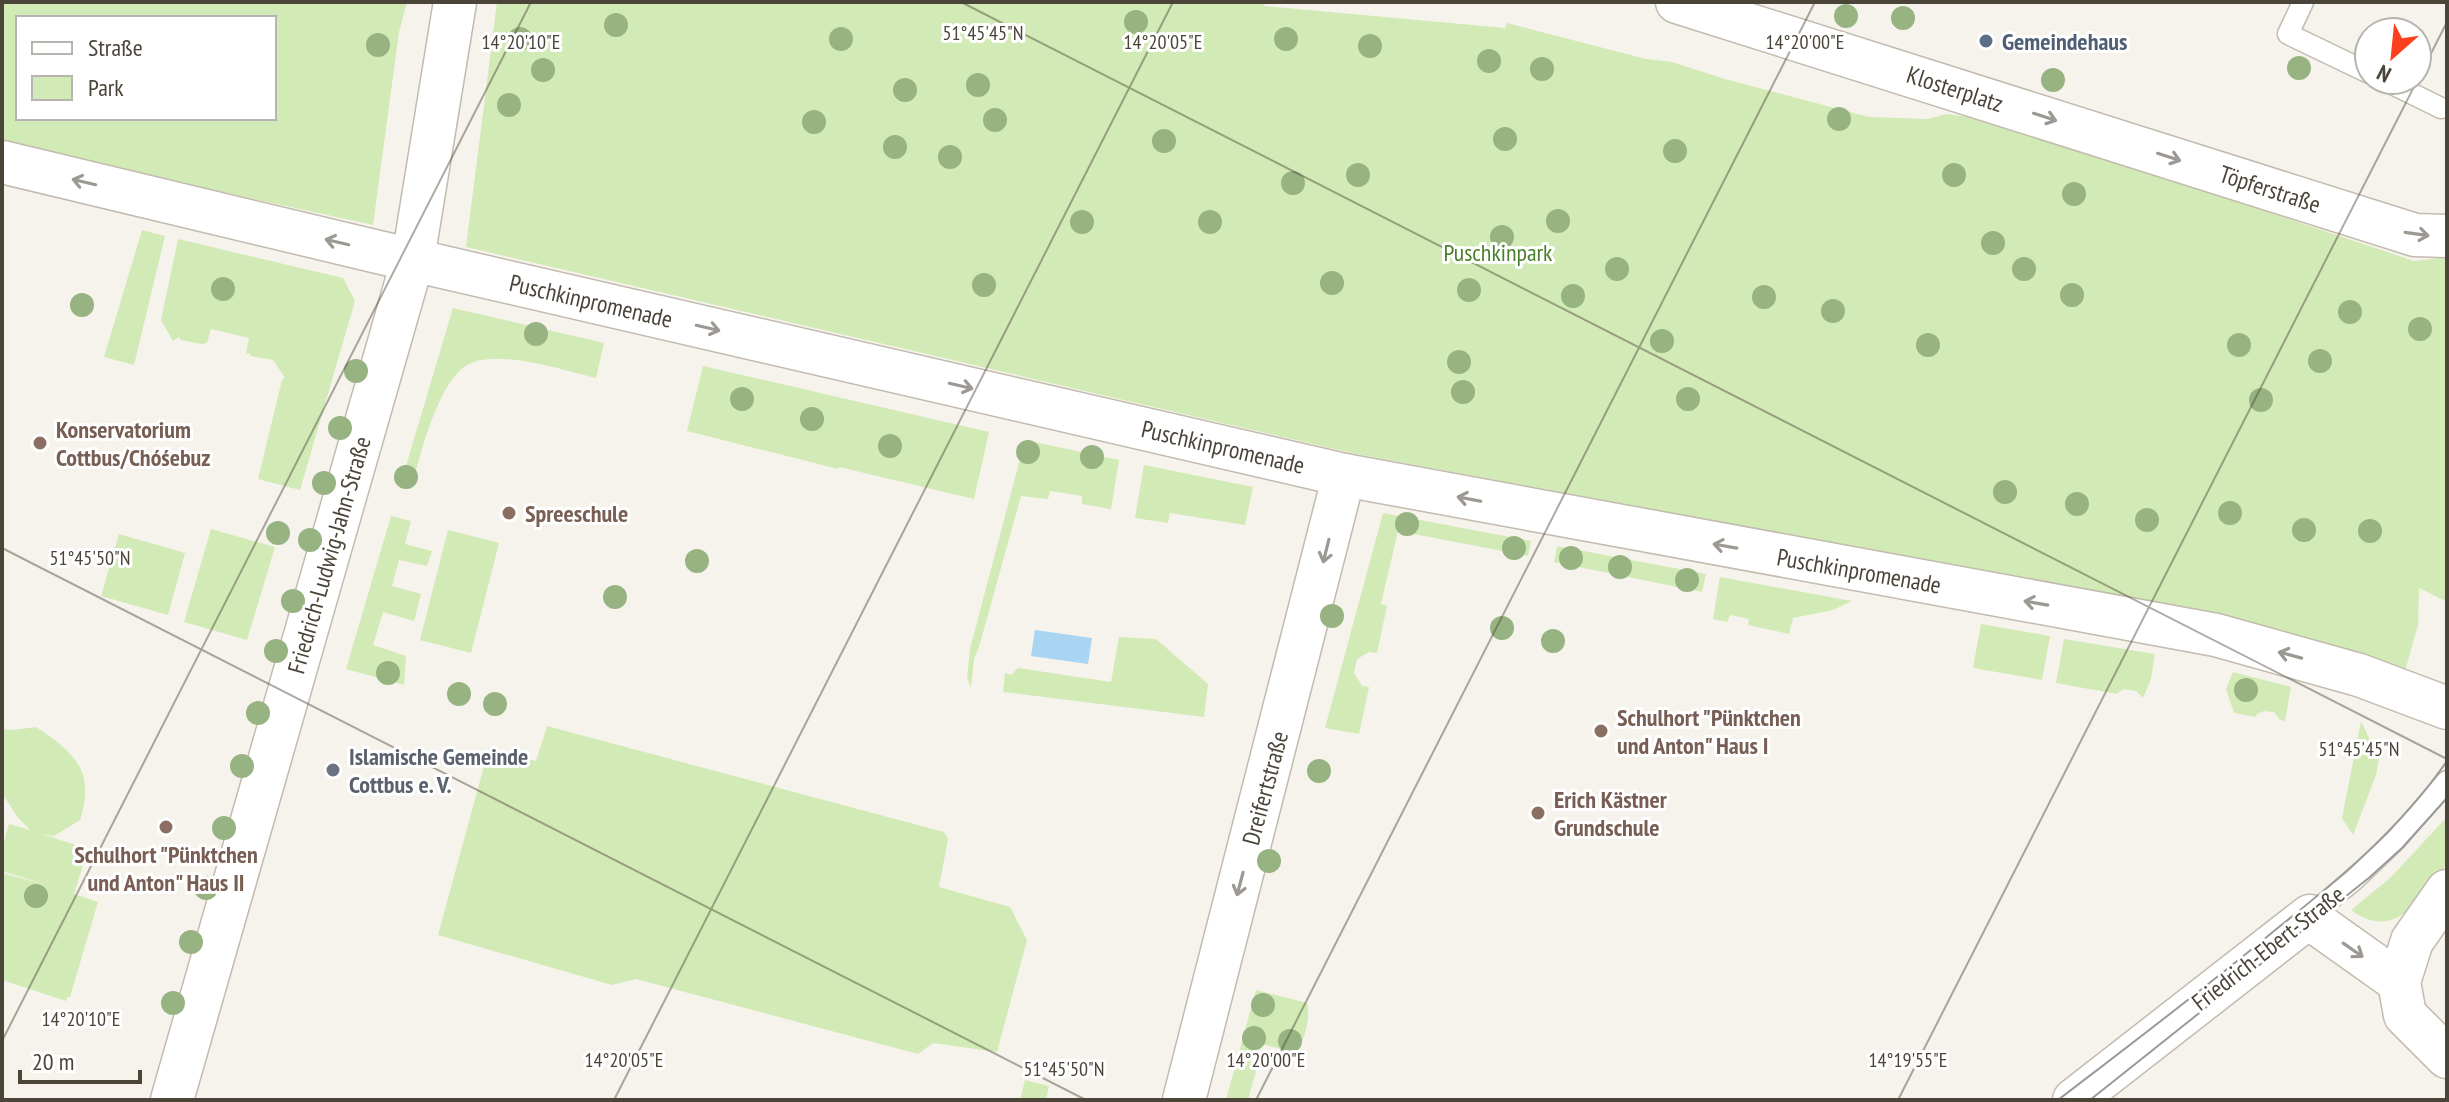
<svg xmlns="http://www.w3.org/2000/svg" width="2449" height="1102" font-family="'PT Sans Narrow',sans-serif">
<rect width="100%" height="100%" fill="#f6f3ec"/>
<g fill="#d2eab5" fill-rule="evenodd">
<path d="M2,2H407L399,32L373,225L2,144ZM18,18H274V118H18Z"/>
<path d="M497,2H1264V6L1505,28L1507,23L1646,59L1672,62L1725,79L1869,117L1928,119L1946,114L1971,117L2191,186L2414,261L2447,257V602L2419,588L2418,625L2405,671L2223,617L1352,453L466,247Z"/>
<path d="M142,230L165,236L134,365L104,357Z"/>
<path d="M178,239L343,278L355,301L300,490L258,479L282,380L285,378L273,360L250,356V354L246,353L249,338L211,329L207,343L201,344L181,340L179,337L173,341L161,320Z"/>
<path d="M453,308L604,343L596,378C565,371 493,346 464,367C436,388 420,456 411,489L400,486Z"/>
<path d="M703,366L989,432L974,499L839,467L838,469L687,431Z"/>
<path d="M1025,440L1119,460L1111,509L1082,504V496L1050,491L1048,499L1021,496L979,647L974,659L971,688L967,678L970,649Z"/>
<path d="M1144,465L1253,487L1245,525L1170,513L1168,523L1135,518Z"/>
<path d="M1383,513L1531,541L1528,556L1398,531L1381,604L1387,606L1377,653L1369,652L1357,659L1354,673L1362,686L1369,687L1359,734L1325,728Z"/>
<path d="M391,516L411,521L405,544L432,551L427,566L399,560L392,586L421,594L414,621L383,612L373,645L406,656L404,685L346,669Z"/>
<path d="M211,529L275,547L247,640L184,622Z"/>
<path d="M448,530L499,543L471,653L420,640Z"/>
<path d="M119,534L185,553L168,615L101,596Z"/>
<path d="M1557,546L1706,574L1702,592L1554,562Z"/>
<path d="M1720,577L1852,601L1833,610L1793,618L1789,634L1748,625L1749,619L1730,615L1727,622L1713,619Z"/>
<path d="M1981,624L2050,636L2042,680L1973,668Z"/>
<path d="M1119,637L1156,639L1208,684L1204,717L1003,692L1005,673L1011,675L1018,668L1111,682Z"/>
<path d="M2064,639L2155,654L2151,679L2143,698L2136,691L2123,689L2117,694L2056,683Z"/>
<path d="M2233,672L2291,687L2285,721L2280,720L2274,712L2264,711L2257,714L2256,717L2234,713L2226,689Z"/>
<path d="M2361,721L2379,759L2376,775L2353,835L2342,818Z"/>
<path d="M547,726L944,832L948,839L939,887L1010,907L1027,940L997,1052L933,1043L918,1054L636,979L612,985L438,935L489,748L536,761Z"/>
<path d="M36,727C74,752 96,771 80,820L54,836L42,834L88,849L74,894L98,902L70,997H67L66,1001L2,980V873L47,885L2,871V849L9,824L30,830L16,815L2,793V729L13,730Z"/>
<path d="M2447,817C2447,831 2449,848 2447,861C2445,868 2438,876 2433,882C2412,912 2387,937 2351,910L2390,878Z"/>
<path d="M1256,990L1307,1003C1311,1018 1304,1041 1296,1053L1262,1044L1261,1049L1254,1051L1250,1064L1256,1071L1248,1100H1226Z"/>
<path d="M1025,1080L1049,1086L1046,1100H1020Z"/>
</g>
<path fill="#a9d4f2" d="M1035,630L1092,638L1088,664L1031,656Z"/>
<g fill="none" stroke-linecap="round" stroke-linejoin="round">
<defs>
<g id="lane">
<path d="M2303,2L2288,34L2369,73"/>
<path d="M2384,80L2441,108"/>
<path d="M2310,916L2354,880L2395,841L2447,781"/>
</g>
<g id="street">
<path d="M1677,2L2415,235L2447,236"/>
<path d="M2,162L378,252L1344,475L2216,635L2359,675L2447,708"/>
<path d="M2447,891L2412,941L2399,982L2405,1015L2447,1057"/>
<path d="M172,1100L413,259L455,2"/>
<path d="M1184,1100L1344,475"/>
<path d="M2074,1100L2310,916L2323,928L2399,982"/>
</g>
</defs>
<use href="#lane" stroke="#c2bbae" stroke-width="23"/>
<use href="#street" stroke="#c2bbae" stroke-width="45"/>
<use href="#lane" stroke="#fff" stroke-width="20"/>
<use href="#street" stroke="#fff" stroke-width="42"/>
<g stroke="#9a9a9a" stroke-width="2">
<path d="M2058,1100C2131,1044 2204,989 2274,931C2338,880 2400,829 2447,761"/>
<path d="M2090,1100L2370,877L2402,848L2447,798"/>
</g>
</g>
<g fill="#97b381">
<circle cx="1846" cy="16" r="12"/>
<circle cx="1903" cy="18" r="12"/>
<circle cx="1136" cy="22" r="12"/>
<circle cx="616" cy="25" r="12"/>
<circle cx="520" cy="39" r="12"/>
<circle cx="841" cy="39" r="12"/>
<circle cx="1286" cy="39" r="12"/>
<circle cx="378" cy="45" r="12"/>
<circle cx="1370" cy="46" r="12"/>
<circle cx="1489" cy="61" r="12"/>
<circle cx="2299" cy="68" r="12"/>
<circle cx="1542" cy="69" r="12"/>
<circle cx="543" cy="70" r="12"/>
<circle cx="2053" cy="80" r="12"/>
<circle cx="978" cy="85" r="12"/>
<circle cx="905" cy="90" r="12"/>
<circle cx="509" cy="105" r="12"/>
<circle cx="1839" cy="119" r="12"/>
<circle cx="995" cy="120" r="12"/>
<circle cx="814" cy="122" r="12"/>
<circle cx="1505" cy="139" r="12"/>
<circle cx="1164" cy="141" r="12"/>
<circle cx="895" cy="147" r="12"/>
<circle cx="1675" cy="151" r="12"/>
<circle cx="950" cy="157" r="12"/>
<circle cx="1358" cy="175" r="12"/>
<circle cx="1954" cy="175" r="12"/>
<circle cx="1293" cy="183" r="12"/>
<circle cx="2074" cy="194" r="12"/>
<circle cx="1558" cy="221" r="12"/>
<circle cx="1082" cy="222" r="12"/>
<circle cx="1210" cy="222" r="12"/>
<circle cx="1502" cy="237" r="12"/>
<circle cx="1993" cy="243" r="12"/>
<circle cx="1617" cy="269" r="12"/>
<circle cx="2024" cy="269" r="12"/>
<circle cx="1332" cy="283" r="12"/>
<circle cx="984" cy="285" r="12"/>
<circle cx="223" cy="289" r="12"/>
<circle cx="1469" cy="290" r="12"/>
<circle cx="2072" cy="295" r="12"/>
<circle cx="1573" cy="296" r="12"/>
<circle cx="1764" cy="297" r="12"/>
<circle cx="82" cy="305" r="12"/>
<circle cx="1833" cy="311" r="12"/>
<circle cx="2350" cy="312" r="12"/>
<circle cx="2420" cy="329" r="12"/>
<circle cx="536" cy="334" r="12"/>
<circle cx="1662" cy="341" r="12"/>
<circle cx="1928" cy="345" r="12"/>
<circle cx="2239" cy="345" r="12"/>
<circle cx="2320" cy="361" r="12"/>
<circle cx="1459" cy="362" r="12"/>
<circle cx="356" cy="371" r="12"/>
<circle cx="1463" cy="392" r="12"/>
<circle cx="742" cy="399" r="12"/>
<circle cx="1688" cy="399" r="12"/>
<circle cx="2261" cy="400" r="12"/>
<circle cx="812" cy="419" r="12"/>
<circle cx="340" cy="428" r="12"/>
<circle cx="890" cy="446" r="12"/>
<circle cx="1028" cy="452" r="12"/>
<circle cx="1092" cy="457" r="12"/>
<circle cx="406" cy="477" r="12"/>
<circle cx="324" cy="483" r="12"/>
<circle cx="2005" cy="492" r="12"/>
<circle cx="2077" cy="504" r="12"/>
<circle cx="2230" cy="513" r="12"/>
<circle cx="2147" cy="520" r="12"/>
<circle cx="1407" cy="524" r="12"/>
<circle cx="2304" cy="530" r="12"/>
<circle cx="2370" cy="531" r="12"/>
<circle cx="278" cy="533" r="12"/>
<circle cx="310" cy="540" r="12"/>
<circle cx="1514" cy="548" r="12"/>
<circle cx="1571" cy="558" r="12"/>
<circle cx="697" cy="561" r="12"/>
<circle cx="1620" cy="567" r="12"/>
<circle cx="1687" cy="580" r="12"/>
<circle cx="615" cy="597" r="12"/>
<circle cx="293" cy="601" r="12"/>
<circle cx="1332" cy="616" r="12"/>
<circle cx="1502" cy="628" r="12"/>
<circle cx="1553" cy="641" r="12"/>
<circle cx="276" cy="651" r="12"/>
<circle cx="388" cy="673" r="12"/>
<circle cx="2246" cy="690" r="12"/>
<circle cx="459" cy="694" r="12"/>
<circle cx="495" cy="704" r="12"/>
<circle cx="258" cy="713" r="12"/>
<circle cx="242" cy="766" r="12"/>
<circle cx="1319" cy="771" r="12"/>
<circle cx="224" cy="828" r="12"/>
<circle cx="1269" cy="861" r="12"/>
<circle cx="206" cy="888" r="12"/>
<circle cx="36" cy="896" r="12"/>
<circle cx="191" cy="942" r="12"/>
<circle cx="173" cy="1003" r="12"/>
<circle cx="1263" cy="1005" r="12"/>
<circle cx="1254" cy="1038" r="12"/>
<circle cx="1290" cy="1041" r="12"/>
</g>
<defs><path id="oneway-shaft" d="M-6 0H5M1.5-3L5.5 0L1.5 3" fill="none" stroke-width="1.6" stroke-linecap="round" stroke-linejoin="round" transform="scale(2)"/></defs>
<g stroke="#9c9892">
<use href="#oneway-shaft" transform="translate(2045 117) rotate(18)"/>
<use href="#oneway-shaft" transform="translate(2169 157) rotate(18)"/>
<use href="#oneway-shaft" transform="translate(84 182) rotate(-167)"/>
<use href="#oneway-shaft" transform="translate(2417 234) rotate(8)"/>
<use href="#oneway-shaft" transform="translate(337 242) rotate(-167)"/>
<use href="#oneway-shaft" transform="translate(708 328) rotate(13)"/>
<use href="#oneway-shaft" transform="translate(961 386) rotate(13)"/>
<use href="#oneway-shaft" transform="translate(1469 499) rotate(-169)"/>
<use href="#oneway-shaft" transform="translate(1725 546) rotate(-170)"/>
<use href="#oneway-shaft" transform="translate(1326 551) rotate(104)"/>
<use href="#oneway-shaft" transform="translate(2036 603) rotate(-170)"/>
<use href="#oneway-shaft" transform="translate(2290 655) rotate(-165)"/>
<use href="#oneway-shaft" transform="translate(1240 884) rotate(105)"/>
<use href="#oneway-shaft" transform="translate(2353 950) rotate(35)"/>
</g>
<path fill="none" stroke="#4b4439" stroke-width="2" stroke-opacity="0.45" d="M961,2L2447,759M2,548L1086,1100M2,1041L531,2M614,1100L1173,2M1256,1100L1815,2M1898,1100L2447,22"/>
<circle fill="#5c6f8a" stroke="#fff" stroke-width="3" cx="1986" cy="41" r="8"/>
<g fill="#8d6e63" stroke="#fff" stroke-width="3">
<circle cx="40" cy="443" r="8"/>
<circle cx="509" cy="513" r="8"/>
<circle cx="1601" cy="731" r="8"/>
<circle cx="1538" cy="813" r="8"/>
<circle cx="166" cy="827" r="8"/>
</g>
<circle fill="#6b7280" stroke="#fff" stroke-width="3" cx="333" cy="770" r="8"/>
<g text-anchor="middle" dominant-baseline="central" stroke-width="6" stroke-linejoin="round" paint-order="stroke">
<g font-size="24" font-weight="bold" fill="#4e5e75" stroke="#fff" text-anchor="start">
<text x="2002" y="41">Gemeindehaus</text>
</g>
<g font-size="24" fill="#4b4439" stroke="#fff">
<text transform="translate(1955 89) rotate(18)">Klosterplatz</text>
<text transform="translate(2270 189) rotate(18)">Töpferstraße</text>
<text transform="translate(591 301) rotate(13)">Puschkinpromenade</text>
<text transform="translate(1223 447) rotate(13)">Puschkinpromenade</text>
<text transform="translate(329 555) rotate(-74)">Friedrich-Ludwig-Jahn-Straße</text>
<text transform="translate(1859 571) rotate(10)">Puschkinpromenade</text>
<text transform="translate(1265 788) rotate(-75)">Dreifertstraße</text>
<text transform="translate(2268 948) rotate(-38)">Friedrich-Ebert-Straße</text>
</g>
<g font-size="24" fill="#4a7f2a" stroke="#fff">
<text x="1498" y="252">Puschkinpark</text>
</g>
<g font-size="24" font-weight="bold" fill="#785e54" stroke="#fff" text-anchor="start">
<text x="56" y="429">Konservatorium<tspan x="56" dy="28">Cottbus/Chóśebuz</tspan></text>
<text x="525" y="513">Spreeschule</text>
<text x="1617" y="717">Schulhort "Pünktchen<tspan x="1617" dy="28">und Anton" Haus I</tspan></text>
<text x="1554" y="799">Erich Kästner<tspan x="1554" dy="28">Grundschule</tspan></text>
<text x="166" y="854" text-anchor="middle">Schulhort "Pünktchen<tspan x="166" dy="28">und Anton" Haus II</tspan></text>
</g>
<g font-size="24" font-weight="bold" fill="#5b616d" stroke="#fff" text-anchor="start">
<text x="349" y="756">Islamische Gemeinde<tspan x="349" dy="28">Cottbus e. V.</tspan></text>
</g>
</g>
<g font-size="20" text-anchor="middle" fill="#4b4439" stroke="#fff" stroke-width="6" stroke-linejoin="round" paint-order="stroke">
<text x="983" y="40">51°45'45"N</text>
<text x="521" y="49">14°20'10"E</text>
<text x="1163" y="49">14°20'05"E</text>
<text x="1805" y="49">14°20'00"E</text>
<text x="90" y="565">51°45'50"N</text>
<text x="2359" y="756">51°45'45"N</text>
<text x="81" y="1026">14°20'10"E</text>
<text x="624" y="1067">14°20'05"E</text>
<text x="1266" y="1067">14°20'00"E</text>
<text x="1908" y="1067">14°19'55"E</text>
<text x="1064" y="1076">51°45'50"N</text>
</g>
<rect width="2449" height="1102" fill="none" stroke="#4b4439" stroke-width="8"/>
<rect x="16" y="16" width="260" height="104" fill="#ffffff" stroke="#b7b4b0" stroke-width="2"/>
<rect x="32" y="42" width="40" height="12" fill="#ffffff" stroke="#b7b4b0" stroke-width="2"/>
<text x="88" y="56" font-size="24" fill="#4b4439">Straße</text>
<rect x="32" y="76" width="40" height="24" fill="#d2eab5" stroke="#b7b4b0" stroke-width="2"/>
<text x="88" y="96" font-size="24" fill="#4b4439">Park</text>
<g transform="translate(2393 56) rotate(207)"><circle r="38" fill="#ffffff" stroke="#b7b4b0" stroke-width="2"/>
<path d="M0-6L14 30L0 20L-14 30Z" fill="#fc3f1d"/>
<text y="-12" font-size="22" font-weight="bold" text-anchor="middle" fill="#4b4439">N</text>
</g>
<path d="M20 1070v12h120v-12" fill="none" stroke="#4b4439" stroke-width="4"/>
<text x="32" y="1070" font-size="24" fill="#4b4439" stroke="#ffffff" stroke-width="6" paint-order="stroke">20 m</text>
</svg>
